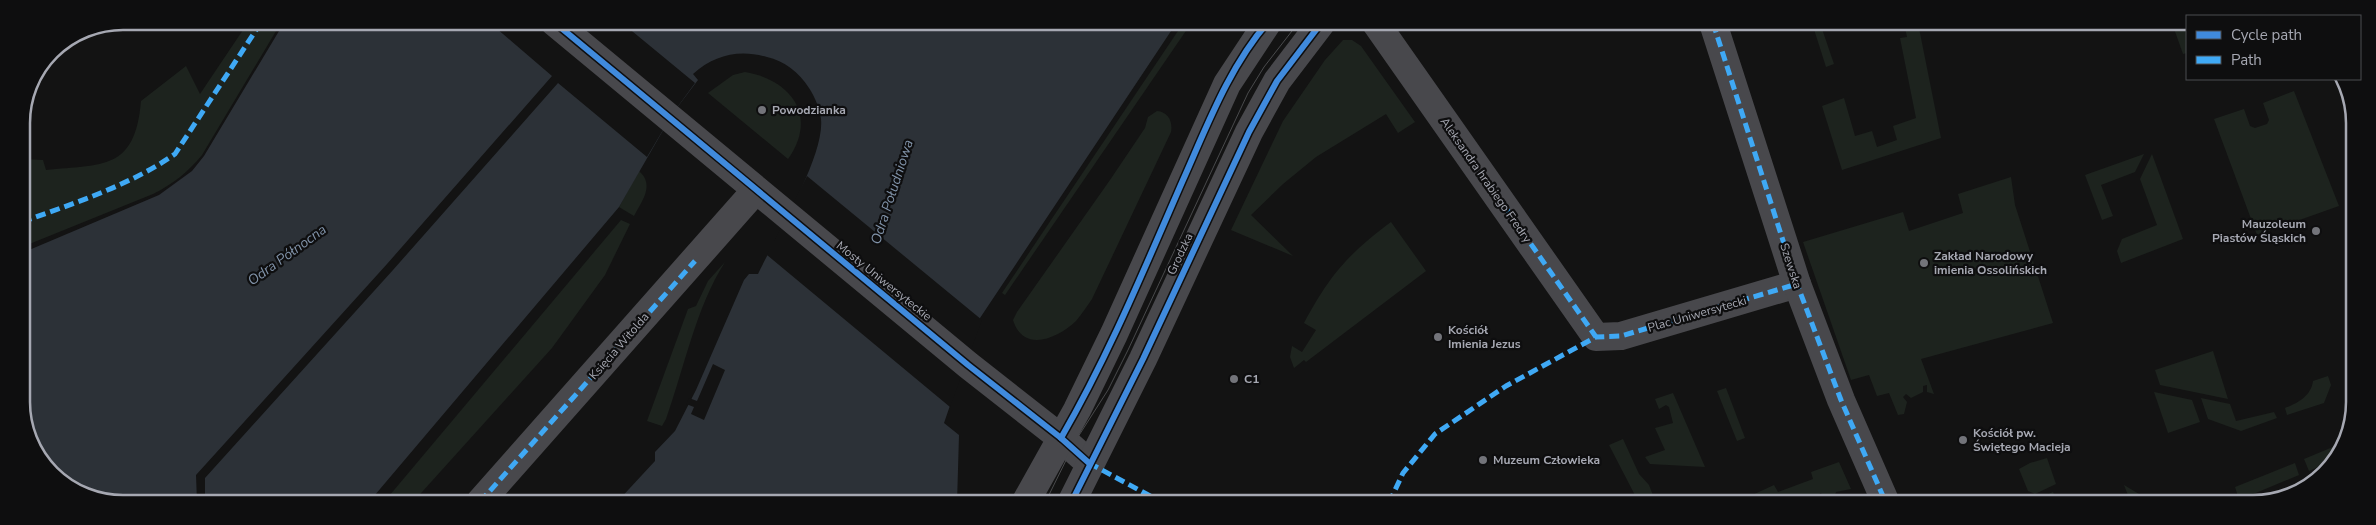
<svg xmlns="http://www.w3.org/2000/svg" width="2376" height="525" font-family="'Nunito Sans',sans-serif">
<rect width="100%" height="100%" fill="#131313"/>
<g fill="#1d231e">
<path d="M249,21H282L202,155C188,172 173,184 153,194L22,247V159L43,160L46,170C103,164 135,171 141,101L186,66L200,94Z"/>
<path d="M1184,22H1192L1005,295L1002,293Z"/>
<path d="M1812,23H1820L1834,64L1826,67Z"/>
<path d="M1904,23H1918L1941,138L1842,170L1822,106L1844,98L1855,136L1872,131L1877,147L1897,140L1893,126L1916,118L1900,38L1907,37Z"/>
<path d="M2172,23H2187V53L2183,54Z"/>
<path d="M1343,40H1352L1361,46L1415,122L1398,133L1386,114L1316,157L1283,184L1251,215L1293,256L1231,230L1283,121L1325,60Z"/>
<path d="M745,72C792,80 818,117 788,159L708,93L733,75Z"/>
<path d="M2294,91L2339,206L2257,235L2214,119L2244,109L2250,126L2255,128L2267,124L2269,120L2263,103Z"/>
<path d="M1157,111C1168,112 1173,121 1171,132L1092,299C1087,306 1082,314 1076,321C1057,339 1023,353 1013,320L1017,312L1110,180L1145,128L1148,117Z"/>
<path d="M2144,154L2135,172L2101,185L2113,216L2102,220L2085,175Z"/>
<path d="M2152,154L2183,239L2121,263L2117,251L2122,239L2157,225L2140,179Z"/>
<path d="M639,171C655,185 642,201 634,216L619,207Z"/>
<path d="M2011,177L2015,205L2053,323L1921,359L1934,394L1927,392V385L1923,386V392L1911,398L1906,394L1903,397L1907,402L1904,414L1898,415L1889,393L1877,396L1869,375L1851,380L1803,242L1903,212L1909,231L1963,213L1958,194Z"/>
<path d="M621,220L630,224L605,275L552,348L413,502H384Z"/>
<path d="M1391,222L1426,271L1306,362L1304,360L1294,368L1290,357L1292,346L1302,352L1316,330L1304,323C1330,275 1347,255 1391,222Z"/>
<path d="M725,262C696,307 684,369 666,419L662,426L647,421L688,309L696,306L708,281Z"/>
<path d="M2213,351L2228,399L2160,385L2155,370Z"/>
<path d="M2328,376L2331,385L2324,403L2287,415L2285,408C2298,403 2311,396 2313,381Z"/>
<path d="M1726,388L1745,438L1737,441L1717,391Z"/>
<path d="M2154,392L2192,400L2200,422L2168,433Z"/>
<path d="M1673,393L1705,467L1650,464L1645,457L1665,450L1655,428L1673,423L1669,407L1666,405L1659,409L1655,399Z"/>
<path d="M2201,398L2230,404L2236,421L2274,412L2277,418L2241,431L2208,419Z"/>
<path d="M1623,439L1639,474L1649,485L1656,503H1646L1644,499L1638,501L1609,445Z"/>
<path d="M2340,444L2329,462L2309,471L2304,459Z"/>
<path d="M2047,458L2056,484L2035,494L2028,491L2019,469L2030,463Z"/>
<path d="M1839,462L1851,489L1836,492L1835,495L1824,499L1821,493L1818,495L1820,502L1735,503L1774,485L1778,492L1813,479L1811,472Z"/>
<path d="M2295,463L2299,475L2239,500L2235,487Z"/>
<path d="M2124,485L2154,503H2131Z"/>
<path d="M2053,492L2058,503H2020L2024,495L2035,500Z"/>
</g>
<path fill="#2c3137" d="M285,21L1177,22L980,318L944,423L959,435L957,503L617,502L655,461V452L675,431L696,390L744,280L749,274H758C775,238 825,156 821,119C820,109 815,97 809,88C799,72 784,61 767,57C739,49 714,55 693,74L698,80L673,113L619,207L369,502H103L51,474L23,422L22,253L159,195L192,171L204,156Z"/>
<g fill="#131313">
<path d="M489,22H621L695,83L673,113L647,157L558,83L393,270L205,478V502H197L196,475L387,264L552,76Z"/>
<path d="M807,176L982,320L950,407L767,255Z"/>
<path d="M713,364L725,370L704,420L691,414L694,407L686,404L689,398L697,401Z"/>
</g>
<g fill="none" stroke-linecap="round" stroke-linejoin="round">
<g stroke="#48484c" stroke-width="28">
<path d="M554,22L968,365L1061,438L1089,463"/>
<path d="M1375,22L1596,337L1621,336L1797,284"/>
<path d="M1713,23L1797,284L1841,400L1886,503"/>
<path d="M480,502L756,190"/>
<path d="M1025,503L1077,410L1114,334L1227,84L1268,22"/>
<path d="M1071,503L1143,359L1249,132L1277,81L1322,22"/>
</g>
<g stroke="#494a4c" stroke-width="1">
<path d="M1714,23L1797,284L1841,400L1886,503"/>
<path d="M1045,503L1076,440L1108,390L1128,350L1248,93L1264,67L1299,22"/>
</g>
<g stroke="#3fa9f5" stroke-width="5" stroke-dasharray="10 5" stroke-linecap="butt">
<path d="M1713,23L1797,284L1841,400L1886,503"/>
<path d="M1505,207L1596,337"/>
<path d="M22,222C74,203 129,186 175,154L262,21"/>
<path d="M1089,463L1163,503"/>
<path d="M480,502L695,261"/>
<path d="M1389,503L1403,473L1435,434L1506,386L1596,337L1621,336L1797,284"/>
</g>
<defs>
<g id="cycleway">
<path d="M554,22L968,365L1061,438L1089,463"/>
<path d="M1061,438C1109,355 1145,267 1183,180C1207,126 1229,67 1268,22"/>
<path d="M1071,503L1143,359L1249,132L1277,81L1322,22"/>
</g>
</defs>
<use href="#cycleway" stroke="#0e0e0f" stroke-width="9"/>
<use href="#cycleway" stroke="#408adc" stroke-width="6"/>
</g>
<g fill="#73747a" stroke="#0e0e0f" stroke-width="2">
<circle cx="762" cy="110" r="5"/>
<circle cx="2316" cy="231" r="5"/>
<circle cx="1924" cy="263" r="5"/>
<circle cx="1438" cy="337" r="5"/>
<circle cx="1234" cy="379" r="5"/>
<circle cx="1963" cy="440" r="5"/>
<circle cx="1483" cy="460" r="5"/>
</g>
<g text-anchor="middle" dominant-baseline="central" stroke-width="4.5" stroke-linejoin="round" paint-order="stroke">
<g font-size="12" font-weight="bold" fill="#a6a8b2" stroke="#0e0e0f" text-anchor="start">
<text x="772" y="110">Powodzianka</text>
<text x="2306" y="224" text-anchor="end">Mauzoleum<tspan x="2306" dy="14">Piastów Śląskich</tspan></text>
<text x="1934" y="256">Zakład Narodowy<tspan x="1934" dy="14">imienia Ossolińskich</tspan></text>
<text x="1448" y="330">Kościół<tspan x="1448" dy="14">Imienia Jezus</tspan></text>
<text x="1244" y="379">C1</text>
<text x="1973" y="433">Kościół pw.<tspan x="1973" dy="14">Świętego Macieja</tspan></text>
<text x="1493" y="460">Muzeum Człowieka</text>
</g>
<g font-size="12" fill="#a6a8b2" stroke="#0e0e0f">
<text transform="translate(1486 180) rotate(55)">Aleksandra hrabiego Fredry</text>
<text transform="translate(1180 254) rotate(-65)">Grodzka</text>
<text transform="translate(1791 266) rotate(72)">Szewska</text>
<text transform="translate(884 281) rotate(39)">Mosty Uniwersyteckie</text>
<text transform="translate(1697 314) rotate(-16)">Plac Uniwersytecki</text>
<text transform="translate(619 346) rotate(-49)">Księcia Witolda</text>
</g>
<g font-size="14" font-style="italic" fill="#8193a9" stroke="#0e0e0f">
<text transform="translate(892 192) rotate(-72)">Odra Południowa</text>
<text transform="translate(287 255) rotate(-36)">Odra Północna</text>
</g>
</g>
<path d="M0 0H2376V525H0ZM123 30H2253A93 93 0 0 1 2346 123V402A93 93 0 0 1 2253 495H123A93 93 0 0 1 30 402V123A93 93 0 0 1 123 30Z" fill="#0e0e0f" fill-rule="evenodd"/>
<path fill="none" stroke="#a6a8b2" stroke-width="2.5" d="M123 30H2253A93 93 0 0 1 2346 123V402A93 93 0 0 1 2253 495H123A93 93 0 0 1 30 402V123A93 93 0 0 1 123 30Z"/>
<rect x="2186" y="15" width="175" height="65" fill="#0e0e0f" stroke="#4b4c50"/>
<rect x="2196" y="31" width="25" height="8" fill="#408adc" stroke="#4b4c50"/>
<text x="2231" y="40" font-size="15" fill="#a6a8b2">Cycle path</text>
<rect x="2196" y="56" width="25" height="8" fill="#3fa9f5" stroke="#4b4c50"/>
<text x="2231" y="65" font-size="15" fill="#a6a8b2">Path</text>
</svg>
